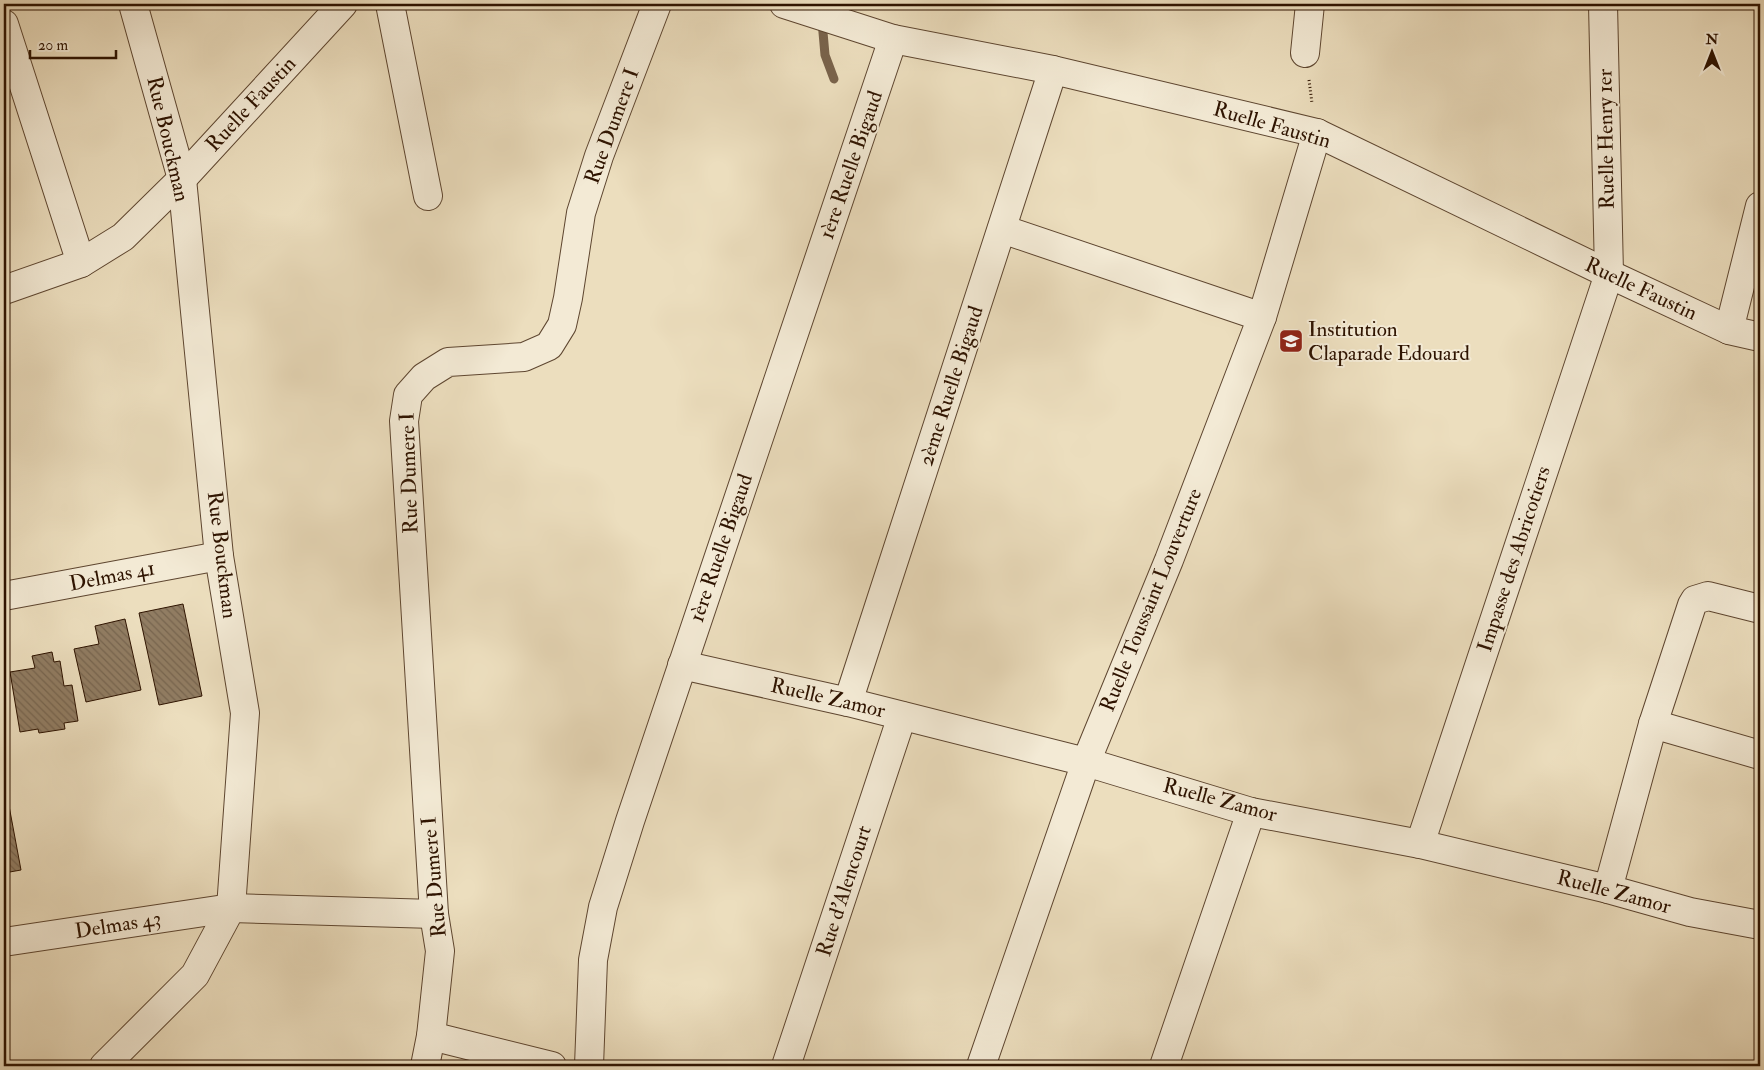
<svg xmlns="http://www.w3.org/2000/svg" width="1764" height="1070" font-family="'IM FELL Double Pica',serif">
<defs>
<pattern id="building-back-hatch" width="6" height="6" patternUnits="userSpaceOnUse" patternTransform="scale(1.25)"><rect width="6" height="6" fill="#917d63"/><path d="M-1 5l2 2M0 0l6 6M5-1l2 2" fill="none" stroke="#77654f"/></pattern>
</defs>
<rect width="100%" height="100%" fill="#ecdebe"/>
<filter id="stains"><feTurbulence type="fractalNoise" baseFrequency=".004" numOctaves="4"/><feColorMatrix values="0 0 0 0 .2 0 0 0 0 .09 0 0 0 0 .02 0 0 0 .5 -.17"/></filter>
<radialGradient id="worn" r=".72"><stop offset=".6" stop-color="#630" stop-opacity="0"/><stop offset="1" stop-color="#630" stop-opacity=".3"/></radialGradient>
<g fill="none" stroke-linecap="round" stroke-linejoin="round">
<path stroke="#79634b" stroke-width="9" d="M822,21L825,55L834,79"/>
</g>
<g fill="url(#building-back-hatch)" stroke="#2e1300">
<path d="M183,604L202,696L159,705L139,613Z"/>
<path d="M125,619L141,690L86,702L74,649L99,644L95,626Z"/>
<path d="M52,652L54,662L60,661L64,686L72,685L78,721L64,723L65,729L39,733L38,729L20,732L10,672L35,668L32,656Z"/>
<path d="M4,779L21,870L4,873Z"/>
</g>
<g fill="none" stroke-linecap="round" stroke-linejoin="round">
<defs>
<g id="minor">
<path d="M390,4L428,196"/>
<path d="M784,4L893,39L1053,70L1317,133L1609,274L1729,330L1760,337"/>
<path d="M4,24L81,263"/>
<path d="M1305,53L1310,4"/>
<path d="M1002,229L1262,317"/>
<path d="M4,290L81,263L123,237L182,179L343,4"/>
<path d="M1729,330L1760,206"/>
<path d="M4,596L219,556"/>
<path d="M682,665L848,702L1086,762L1251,812L1420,844L1608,889L1690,912L1760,925"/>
<path d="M848,702L1053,70"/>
<path d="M1653,724L1692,605L1695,600L1708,596L1760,609"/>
<path d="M1420,844L1609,274L1603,4"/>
<path d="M1608,889L1653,724L1760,755"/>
<path d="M4,942L231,908L434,914"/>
<path d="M431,1036L552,1066"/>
<path d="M104,1066L195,975L231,908L245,713L219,556L182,179L133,4"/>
<path d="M425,1066L431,1036L440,951L434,914L404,421L408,395L424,377L448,362L524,357L549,346L562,325L568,298L581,213L599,156L657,4"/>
<path d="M589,1066L593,960L603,907L630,821L893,39"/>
<path d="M786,1066L902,716"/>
<path d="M981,1066L1086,762L1169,560L1262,317L1317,133"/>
<path d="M1164,1066L1251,812"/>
</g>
</defs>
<use href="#minor" stroke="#5e4630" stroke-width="30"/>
<path stroke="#2e1300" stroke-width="3" stroke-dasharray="1 2.5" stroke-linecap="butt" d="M1309,80L1312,103"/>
<use href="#minor" stroke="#f3ead5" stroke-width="28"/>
</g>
<defs>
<symbol id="school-square" viewBox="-11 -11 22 22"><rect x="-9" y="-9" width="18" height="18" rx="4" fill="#8f2418" stroke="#f3ead5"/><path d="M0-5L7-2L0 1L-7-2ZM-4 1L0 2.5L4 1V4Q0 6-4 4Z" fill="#fff"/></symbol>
</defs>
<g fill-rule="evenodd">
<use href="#school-square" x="1277" y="327" width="28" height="28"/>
</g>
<g text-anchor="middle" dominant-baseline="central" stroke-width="4" stroke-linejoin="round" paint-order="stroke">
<g font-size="21" fill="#2e1300" stroke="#f3ead5">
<text transform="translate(251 104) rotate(-47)">Ruelle Faustin</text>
<text transform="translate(1272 125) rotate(16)">Ruelle Faustin</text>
<text transform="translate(612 126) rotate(-70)">Rue Dumere I</text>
<text transform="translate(168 139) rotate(77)">Rue Bouckman</text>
<text transform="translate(1606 139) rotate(-91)">Ruelle Henry 1er</text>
<text transform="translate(851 165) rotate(-71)">1ère Ruelle Bigaud</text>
<text transform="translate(1641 289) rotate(25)">Ruelle Faustin</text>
<text transform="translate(951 386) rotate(-72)">2ème Ruelle Bigaud</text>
<text transform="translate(409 473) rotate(-92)">Rue Dumere I</text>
<text transform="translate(721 548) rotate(-71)">1ère Ruelle Bigaud</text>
<text transform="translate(222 555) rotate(83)">Rue Bouckman</text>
<text transform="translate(1514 559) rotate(-72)">Impasse des Abricotiers</text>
<text transform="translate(112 576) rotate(-11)">Delmas 41</text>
<text transform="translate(1151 600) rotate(-68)">Ruelle Toussaint Louverture</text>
<text transform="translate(828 698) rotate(13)">Ruelle Zamor</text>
<text transform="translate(1220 800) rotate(15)">Ruelle Zamor</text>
<text transform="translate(434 877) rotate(-95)">Rue Dumere I</text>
<text transform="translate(844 891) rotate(-72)">Rue d'Alencourt</text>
<text transform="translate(1614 892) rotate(15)">Ruelle Zamor</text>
<text transform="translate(118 925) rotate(-9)">Delmas 43</text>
</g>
<g font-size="21" fill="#2e1300" stroke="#f3ead5" text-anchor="start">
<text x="1308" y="329">Institution<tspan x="1308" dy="24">Claparade Edouard</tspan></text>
</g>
</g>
<rect width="1764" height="1070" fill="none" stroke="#ecdebe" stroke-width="20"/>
<rect x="5" y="5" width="1754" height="1060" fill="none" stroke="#2e1300" stroke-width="2.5"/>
<rect x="10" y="10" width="1744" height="1050" fill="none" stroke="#2e1300"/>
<g transform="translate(1712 52)" stroke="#f3ead5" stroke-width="4" paint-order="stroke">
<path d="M0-4L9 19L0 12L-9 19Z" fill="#2e1300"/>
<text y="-8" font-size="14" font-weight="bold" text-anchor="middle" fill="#2e1300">N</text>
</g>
<path d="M30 50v8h86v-8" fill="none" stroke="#2e1300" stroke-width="2.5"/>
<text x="38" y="50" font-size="15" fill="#2e1300" stroke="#f3ead5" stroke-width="4" paint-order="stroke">20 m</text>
<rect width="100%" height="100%" filter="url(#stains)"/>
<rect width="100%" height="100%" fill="url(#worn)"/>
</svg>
